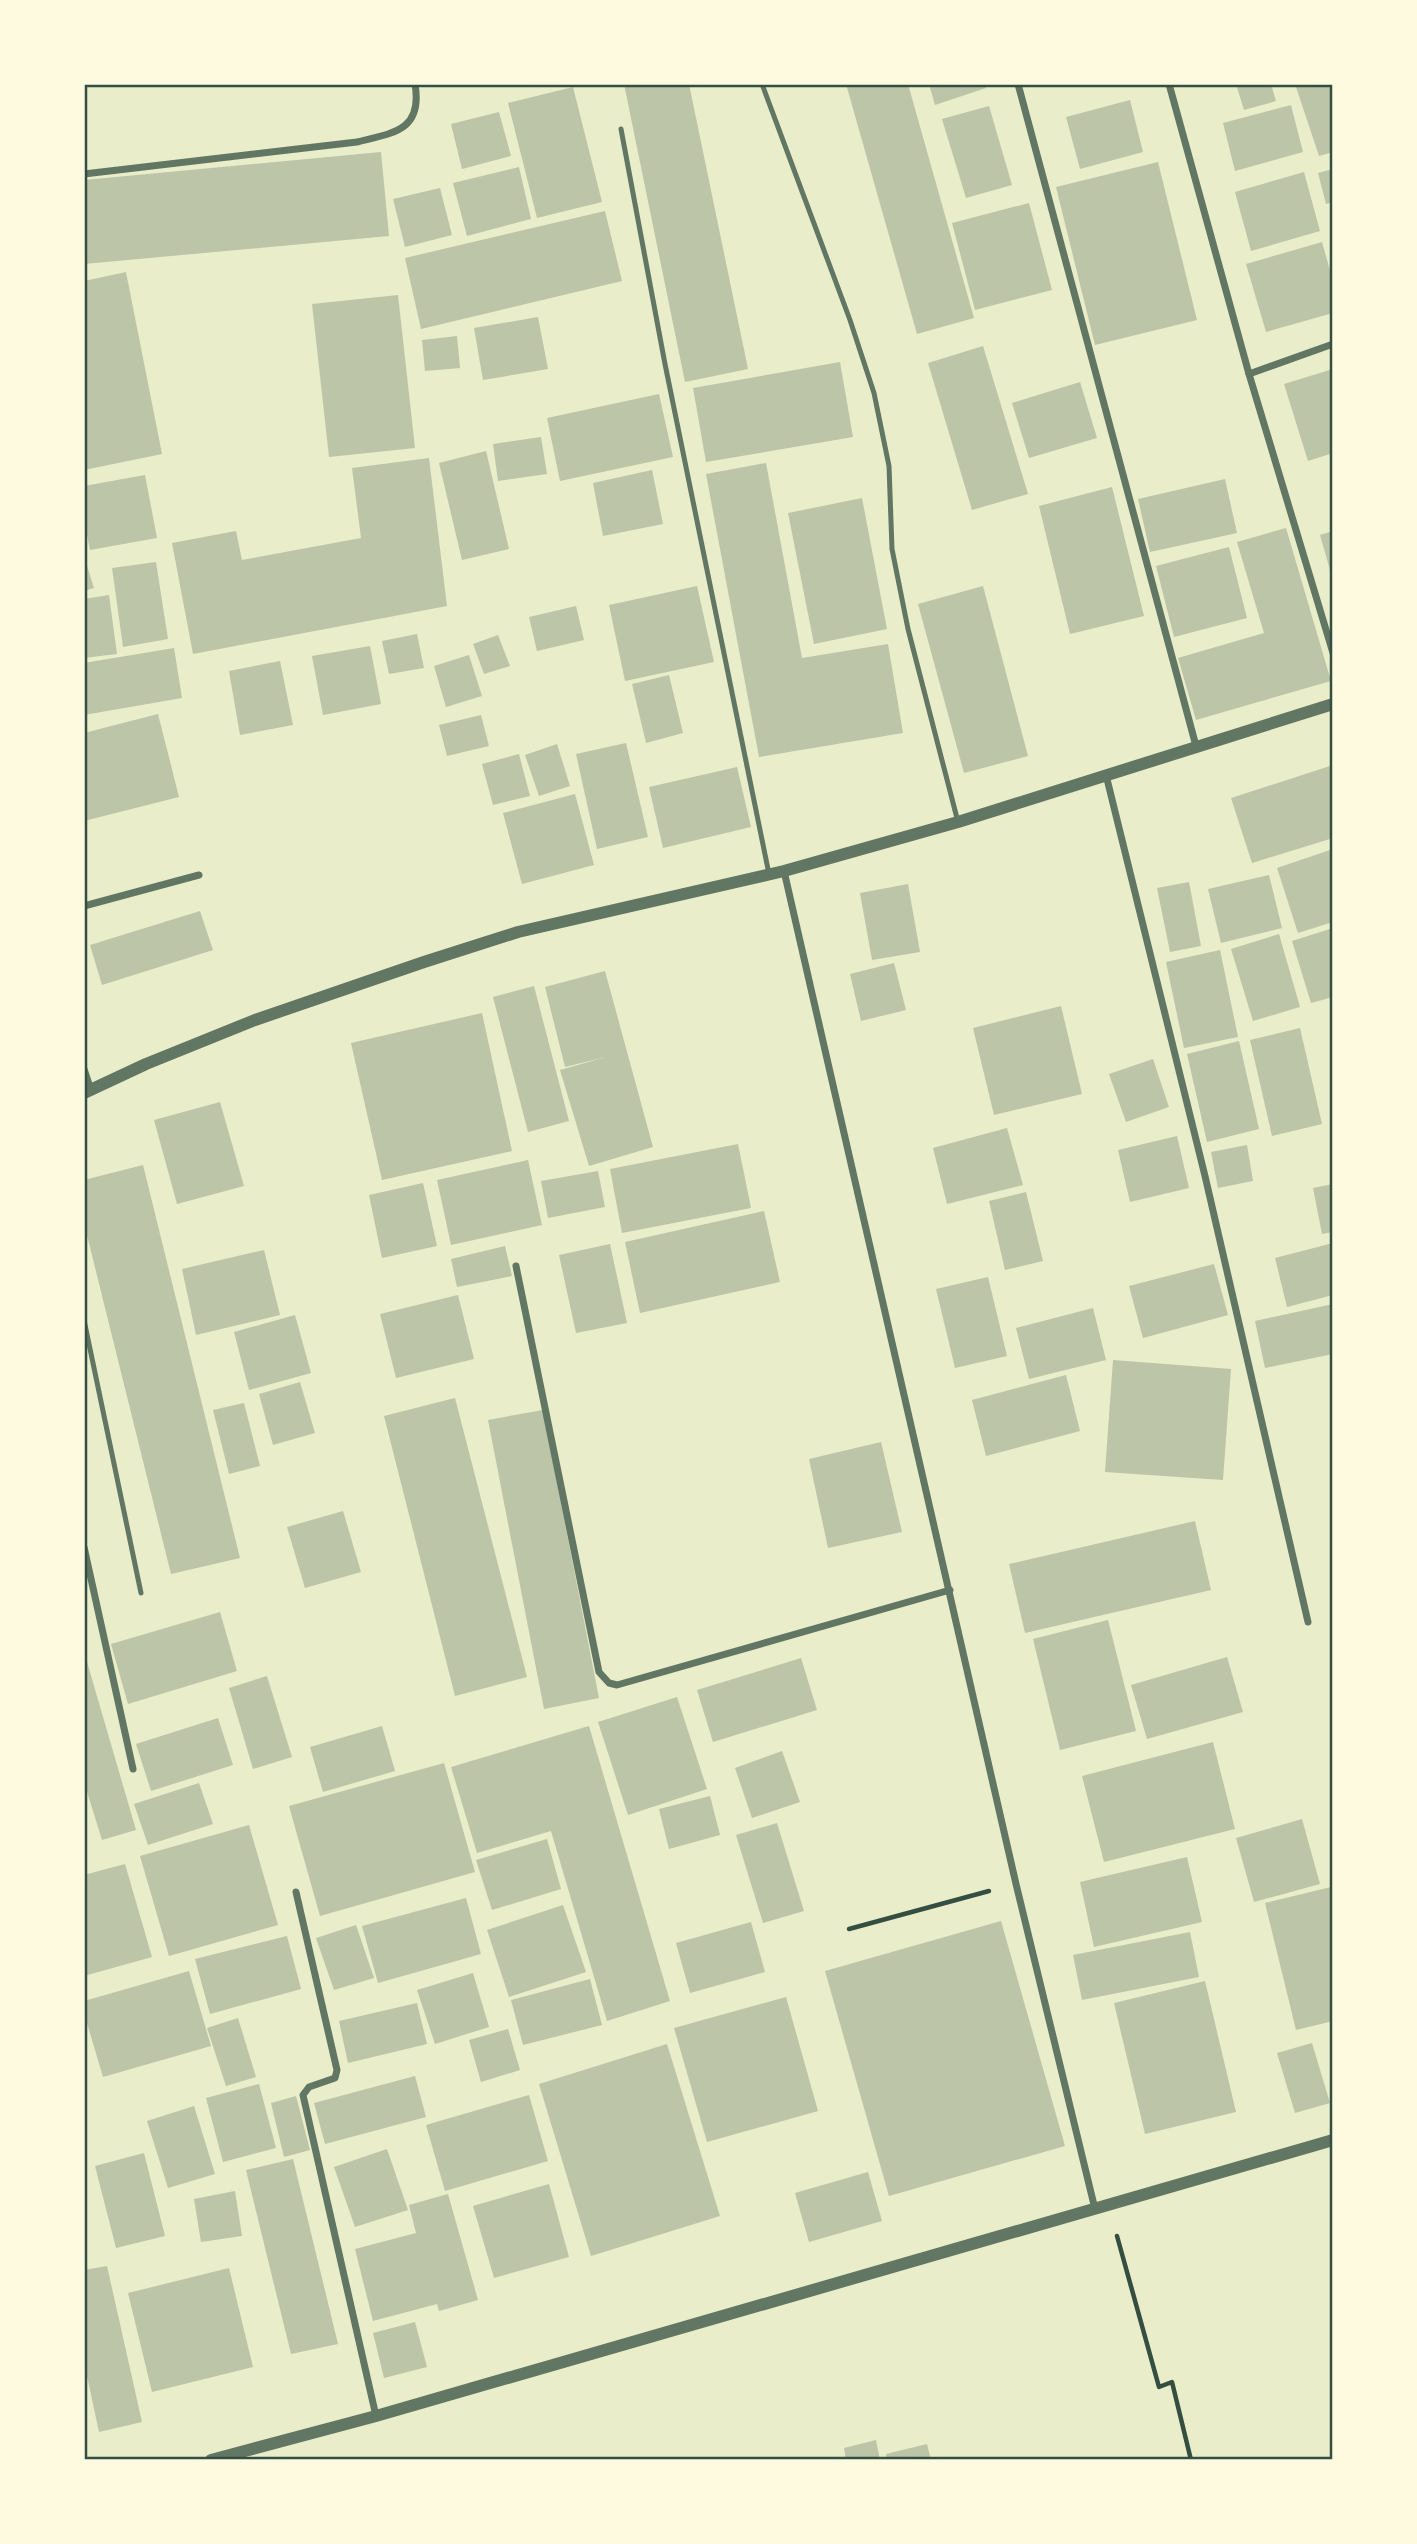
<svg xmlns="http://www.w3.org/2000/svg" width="1417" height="2544" font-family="'Noto Serif',serif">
<rect width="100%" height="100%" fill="#e9edc9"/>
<g fill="#bcc5a7">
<path d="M624,84H689L748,369L685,382Z"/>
<path d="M846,84H908L974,318L917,334Z"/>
<path d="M929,84H985L986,88L935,105Z"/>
<path d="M1236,84H1271L1276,101L1244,110Z"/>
<path d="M1295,84H1333V152L1319,156Z"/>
<path d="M573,87L602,202L537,218L508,103Z"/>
<path d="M1130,100L1143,152L1080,169L1066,117Z"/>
<path d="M1291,105L1303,152L1235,171L1223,123Z"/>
<path d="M989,106L1012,185L966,198L942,119Z"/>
<path d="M499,112L511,156L462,169L451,124Z"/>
<path d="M381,152L389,236L84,264V180Z"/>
<path d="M1158,162L1197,320L1095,345L1056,187Z"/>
<path d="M519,167L531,219L467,236L453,183Z"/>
<path d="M1333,169V202L1326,204L1318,173Z"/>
<path d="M1304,172L1320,231L1251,251L1235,192Z"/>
<path d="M440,188L452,235L405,247L393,199Z"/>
<path d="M1029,203L1052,290L975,310L952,223Z"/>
<path d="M605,211L622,281L421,329L405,258Z"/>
<path d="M1322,242L1333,281V313L1266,332L1246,264Z"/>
<path d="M126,272L162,454L84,470V281Z"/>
<path d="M398,295L415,448L329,457L312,304Z"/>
<path d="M538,317L548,369L483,380L474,328Z"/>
<path d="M457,336L460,368L425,371L422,340Z"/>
<path d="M983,346L1028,494L972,510L928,363Z"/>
<path d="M840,362L853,437L706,462L693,388Z"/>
<path d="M1333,369V453L1308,461L1284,384Z"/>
<path d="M1080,382L1097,438L1029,458L1012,403Z"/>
<path d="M659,394L673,457L560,481L547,418Z"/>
<path d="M541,437L547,474L498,481L493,444Z"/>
<path d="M486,451L509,549L462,560L439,463Z"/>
<path d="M429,458L447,606L193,654L172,543L236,531L242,560L361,538L352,468Z"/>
<path d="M766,463L802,658L888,644L903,733L759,757L706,474Z"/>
<path d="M652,470L663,524L603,536L593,483Z"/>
<path d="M145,475L157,538L90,550L84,519V486Z"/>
<path d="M1225,479L1237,533L1150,552L1138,499Z"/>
<path d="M1112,487L1144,616L1070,634L1039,506Z"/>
<path d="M862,498L887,629L814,644L788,513Z"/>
<path d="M1286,528L1331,681L1196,720L1178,658L1264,633L1237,542Z"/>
<path d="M1333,531V577H1332L1320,535Z"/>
<path d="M1229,547L1247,618L1174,637L1156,566Z"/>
<path d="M84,556L94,588L84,591Z"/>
<path d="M156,562L168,639L123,647L112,568Z"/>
<path d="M697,586L714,662L625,681L609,605Z"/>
<path d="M983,586L1028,756L964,773L918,604Z"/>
<path d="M109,595L117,654L84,658V599Z"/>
<path d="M576,606L584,640L537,651L529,617Z"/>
<path d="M417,634L424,668L389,674L382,641Z"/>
<path d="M498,635L510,666L484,674L473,644Z"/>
<path d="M370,646L381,704L323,715L312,656Z"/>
<path d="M174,648L182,698L84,715V663Z"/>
<path d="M469,655L482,696L446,707L434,666Z"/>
<path d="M280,661L293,725L240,735L229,671Z"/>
<path d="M669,675L683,733L646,743L632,684Z"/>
<path d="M158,714L179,797L84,821V733Z"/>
<path d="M481,715L489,746L447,756L439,725Z"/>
<path d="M626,743L648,837L597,849L576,754Z"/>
<path d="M557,744L570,786L539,796L525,755Z"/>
<path d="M519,754L530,796L493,805L482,764Z"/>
<path d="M1330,766L1333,775V838L1252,863L1231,798Z"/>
<path d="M737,767L751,827L663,848L649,787Z"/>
<path d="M575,794L594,865L522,884L503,813Z"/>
<path d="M1333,849V922L1298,933L1277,868Z"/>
<path d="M1269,875L1282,928L1221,943L1208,889Z"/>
<path d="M1189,882L1201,946L1170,952L1157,888Z"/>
<path d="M908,884L920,952L872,960L860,893Z"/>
<path d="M200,911L213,950L102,985L90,945Z"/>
<path d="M1333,928V997L1311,1003L1292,941Z"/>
<path d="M1279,934L1300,1007L1253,1021L1231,949Z"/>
<path d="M1220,950L1238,1037L1184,1048L1166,962Z"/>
<path d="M894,963L906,1010L861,1021L850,974Z"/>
<path d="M605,971L653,1147L589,1166L560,1070L606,1057L565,1067L545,987Z"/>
<path d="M534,986L569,1121L528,1132L493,997Z"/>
<path d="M1061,1006L1082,1094L994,1115L973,1028Z"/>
<path d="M482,1013L512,1151L382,1180L351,1043Z"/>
<path d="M1300,1028L1322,1124L1272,1136L1250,1040Z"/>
<path d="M1239,1041L1259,1129L1207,1142L1187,1054Z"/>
<path d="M1153,1059L1169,1107L1126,1122L1109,1074Z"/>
<path d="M220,1102L244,1186L177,1204L154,1120Z"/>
<path d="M1007,1128L1023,1185L947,1204L933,1148Z"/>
<path d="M1177,1136L1189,1188L1130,1202L1118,1150Z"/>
<path d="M738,1144L751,1208L622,1233L610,1169Z"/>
<path d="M1247,1145L1253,1181L1218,1188L1211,1152Z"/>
<path d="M528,1160L542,1225L451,1245L437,1180Z"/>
<path d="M143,1165L240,1558L171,1574L84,1223V1180Z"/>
<path d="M598,1171L605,1207L548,1218L541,1181Z"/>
<path d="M423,1183L437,1246L382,1258L369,1195Z"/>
<path d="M1333,1184V1232L1322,1234L1313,1188Z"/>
<path d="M1026,1192L1043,1261L1005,1270L989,1201Z"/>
<path d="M764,1211L780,1282L640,1313L625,1242Z"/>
<path d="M1333,1243V1295L1287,1307L1275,1258Z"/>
<path d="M610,1244L627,1323L576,1333L559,1255Z"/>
<path d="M505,1246L512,1276L457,1287L451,1259Z"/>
<path d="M264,1250L280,1315L196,1335L182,1269Z"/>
<path d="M1214,1264L1228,1315L1143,1338L1129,1286Z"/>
<path d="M988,1277L1007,1356L955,1368L936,1289Z"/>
<path d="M458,1295L474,1359L396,1378L380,1314Z"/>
<path d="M1333,1304V1354L1265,1368L1255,1321Z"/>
<path d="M1093,1308L1106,1360L1029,1379L1016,1328Z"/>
<path d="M295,1315L311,1373L249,1390L234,1332Z"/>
<path d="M1113,1360L1231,1369L1223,1480L1105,1472Z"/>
<path d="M1066,1375L1080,1431L986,1456L972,1400Z"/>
<path d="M300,1382L315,1433L273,1445L259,1394Z"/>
<path d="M455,1398L527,1677L455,1696L384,1416Z"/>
<path d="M244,1403L260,1466L229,1474L213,1410Z"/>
<path d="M543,1410L599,1698L544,1709L488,1420Z"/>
<path d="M881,1442L902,1532L828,1548L809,1459Z"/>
<path d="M343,1511L361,1572L305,1588L287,1527Z"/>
<path d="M1195,1521L1211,1590L1025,1633L1009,1564Z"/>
<path d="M220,1612L237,1671L128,1704L111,1644Z"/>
<path d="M1108,1620L1136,1731L1060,1750L1033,1639Z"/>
<path d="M85,1655L136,1830L102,1840L84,1782Z"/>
<path d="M1227,1657L1243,1712L1147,1739L1131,1685Z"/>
<path d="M801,1658L817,1710L713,1742L697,1690Z"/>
<path d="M267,1676L292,1757L253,1769L229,1688Z"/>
<path d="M677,1697L707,1789L628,1815L598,1722Z"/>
<path d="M218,1718L233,1765L151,1791L136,1744Z"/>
<path d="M382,1726L395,1771L323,1792L310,1747Z"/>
<path d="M589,1726L670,2001L607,2021L551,1831L477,1853L451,1767Z"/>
<path d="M1213,1742L1235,1829L1104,1862L1082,1776Z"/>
<path d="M782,1751L800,1802L752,1818L735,1768Z"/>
<path d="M444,1763L475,1872L320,1916L289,1806Z"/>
<path d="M199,1783L213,1824L148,1845L134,1804Z"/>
<path d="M710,1796L720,1835L669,1849L659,1809Z"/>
<path d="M1302,1819L1320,1884L1254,1902L1236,1838Z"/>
<path d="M777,1823L804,1911L763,1923L736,1835Z"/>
<path d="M249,1825L278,1925L169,1956L140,1856Z"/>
<path d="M547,1839L561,1889L492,1910L476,1860Z"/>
<path d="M1187,1857L1202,1922L1094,1947L1080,1882Z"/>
<path d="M125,1864L152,1957L84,1976V1875Z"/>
<path d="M1331,1887L1333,1895V2021L1296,2030L1265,1903Z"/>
<path d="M466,1898L481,1954L378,1983L362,1926Z"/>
<path d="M563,1905L586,1972L509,1997L487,1930Z"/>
<path d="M1001,1921L1065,2146L889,2196L825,1971Z"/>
<path d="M751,1922L765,1972L690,1993L676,1943Z"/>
<path d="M356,1925L374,1978L334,1990L316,1938Z"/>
<path d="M1190,1932L1199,1977L1082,2000L1073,1955Z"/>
<path d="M287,1936L301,1989L210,2014L195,1959Z"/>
<path d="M189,1971L211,2046L103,2077L84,2013V2001Z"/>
<path d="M473,1973L489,2027L435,2044L417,1990Z"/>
<path d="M590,1979L602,2025L523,2045L511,2000Z"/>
<path d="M1205,1981L1236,2112L1145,2134L1114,2003Z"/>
<path d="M786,1997L818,2111L707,2142L674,2028Z"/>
<path d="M417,2003L427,2044L348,2063L339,2021Z"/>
<path d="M238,2018L256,2077L226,2086L207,2028Z"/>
<path d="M508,2029L520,2070L481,2082L469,2040Z"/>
<path d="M1312,2043L1330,2103L1295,2113L1277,2053Z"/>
<path d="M667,2044L720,2216L591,2256L539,2084Z"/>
<path d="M415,2076L426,2117L325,2144L314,2103Z"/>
<path d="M259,2084L276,2148L223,2162L206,2098Z"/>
<path d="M529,2095L548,2161L445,2191L426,2125Z"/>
<path d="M296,2096L310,2150L284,2157L271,2103Z"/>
<path d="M194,2106L215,2174L168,2188L147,2121Z"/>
<path d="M387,2149L408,2210L355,2227L334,2167Z"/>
<path d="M144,2153L165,2236L116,2248L95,2166Z"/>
<path d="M293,2159L338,2344L291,2354L246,2170Z"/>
<path d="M868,2172L882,2221L809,2242L795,2193Z"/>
<path d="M549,2184L569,2257L494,2278L473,2206Z"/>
<path d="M235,2191L242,2236L201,2242L194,2199Z"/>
<path d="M448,2194L478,2300L439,2311L437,2304L373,2321L355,2249L416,2233L409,2205Z"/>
<path d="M107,2266L142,2422L99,2432L84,2362V2270Z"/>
<path d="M229,2268L253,2367L152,2392L128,2293Z"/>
<path d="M415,2322L427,2367L384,2378L373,2333Z"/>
<path d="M876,2440L880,2460H846L844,2448Z"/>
<path d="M927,2444L931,2460H887L886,2454Z"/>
</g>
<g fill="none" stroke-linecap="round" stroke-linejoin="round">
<g stroke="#344e41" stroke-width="4.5">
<path d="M849,1929L989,1891"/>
<path d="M1117,2236L1159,2387L1172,2382L1191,2460"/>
</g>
<g stroke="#617663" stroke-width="5">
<path d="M762,84L850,320L874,393L889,466L892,549L908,629L958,822"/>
<path d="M621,129L665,364L769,874"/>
<path d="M84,1320L141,1593"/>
</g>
<g stroke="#617663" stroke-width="7">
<path d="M1018,84L1196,746"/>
<path d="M1169,84L1249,374L1333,653"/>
<path d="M84,174L357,142C393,133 423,131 415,84"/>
<path d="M1249,374L1333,344"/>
<path d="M1106,775L1205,1176L1308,1622"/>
<path d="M784,871L1016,1884L1095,2209"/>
<path d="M84,906L199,875"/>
<path d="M84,1069L91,1090"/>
<path d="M516,1266L599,1672L609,1683L617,1685L950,1590"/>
<path d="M84,1547L133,1769"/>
<path d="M296,1892L337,2070L335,2078L309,2087L303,2095L376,2416"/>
</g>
<g stroke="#617663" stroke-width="12">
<path d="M84,1093L146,1064L255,1020L424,962L518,932L784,871L958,822L1333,704"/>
<path d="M211,2460L376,2416L1333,2140"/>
</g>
</g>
<rect width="1417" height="2544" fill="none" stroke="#fefae0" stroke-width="172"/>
<rect x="86" y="86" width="1245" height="2372" fill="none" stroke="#344e41" stroke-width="2.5"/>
</svg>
